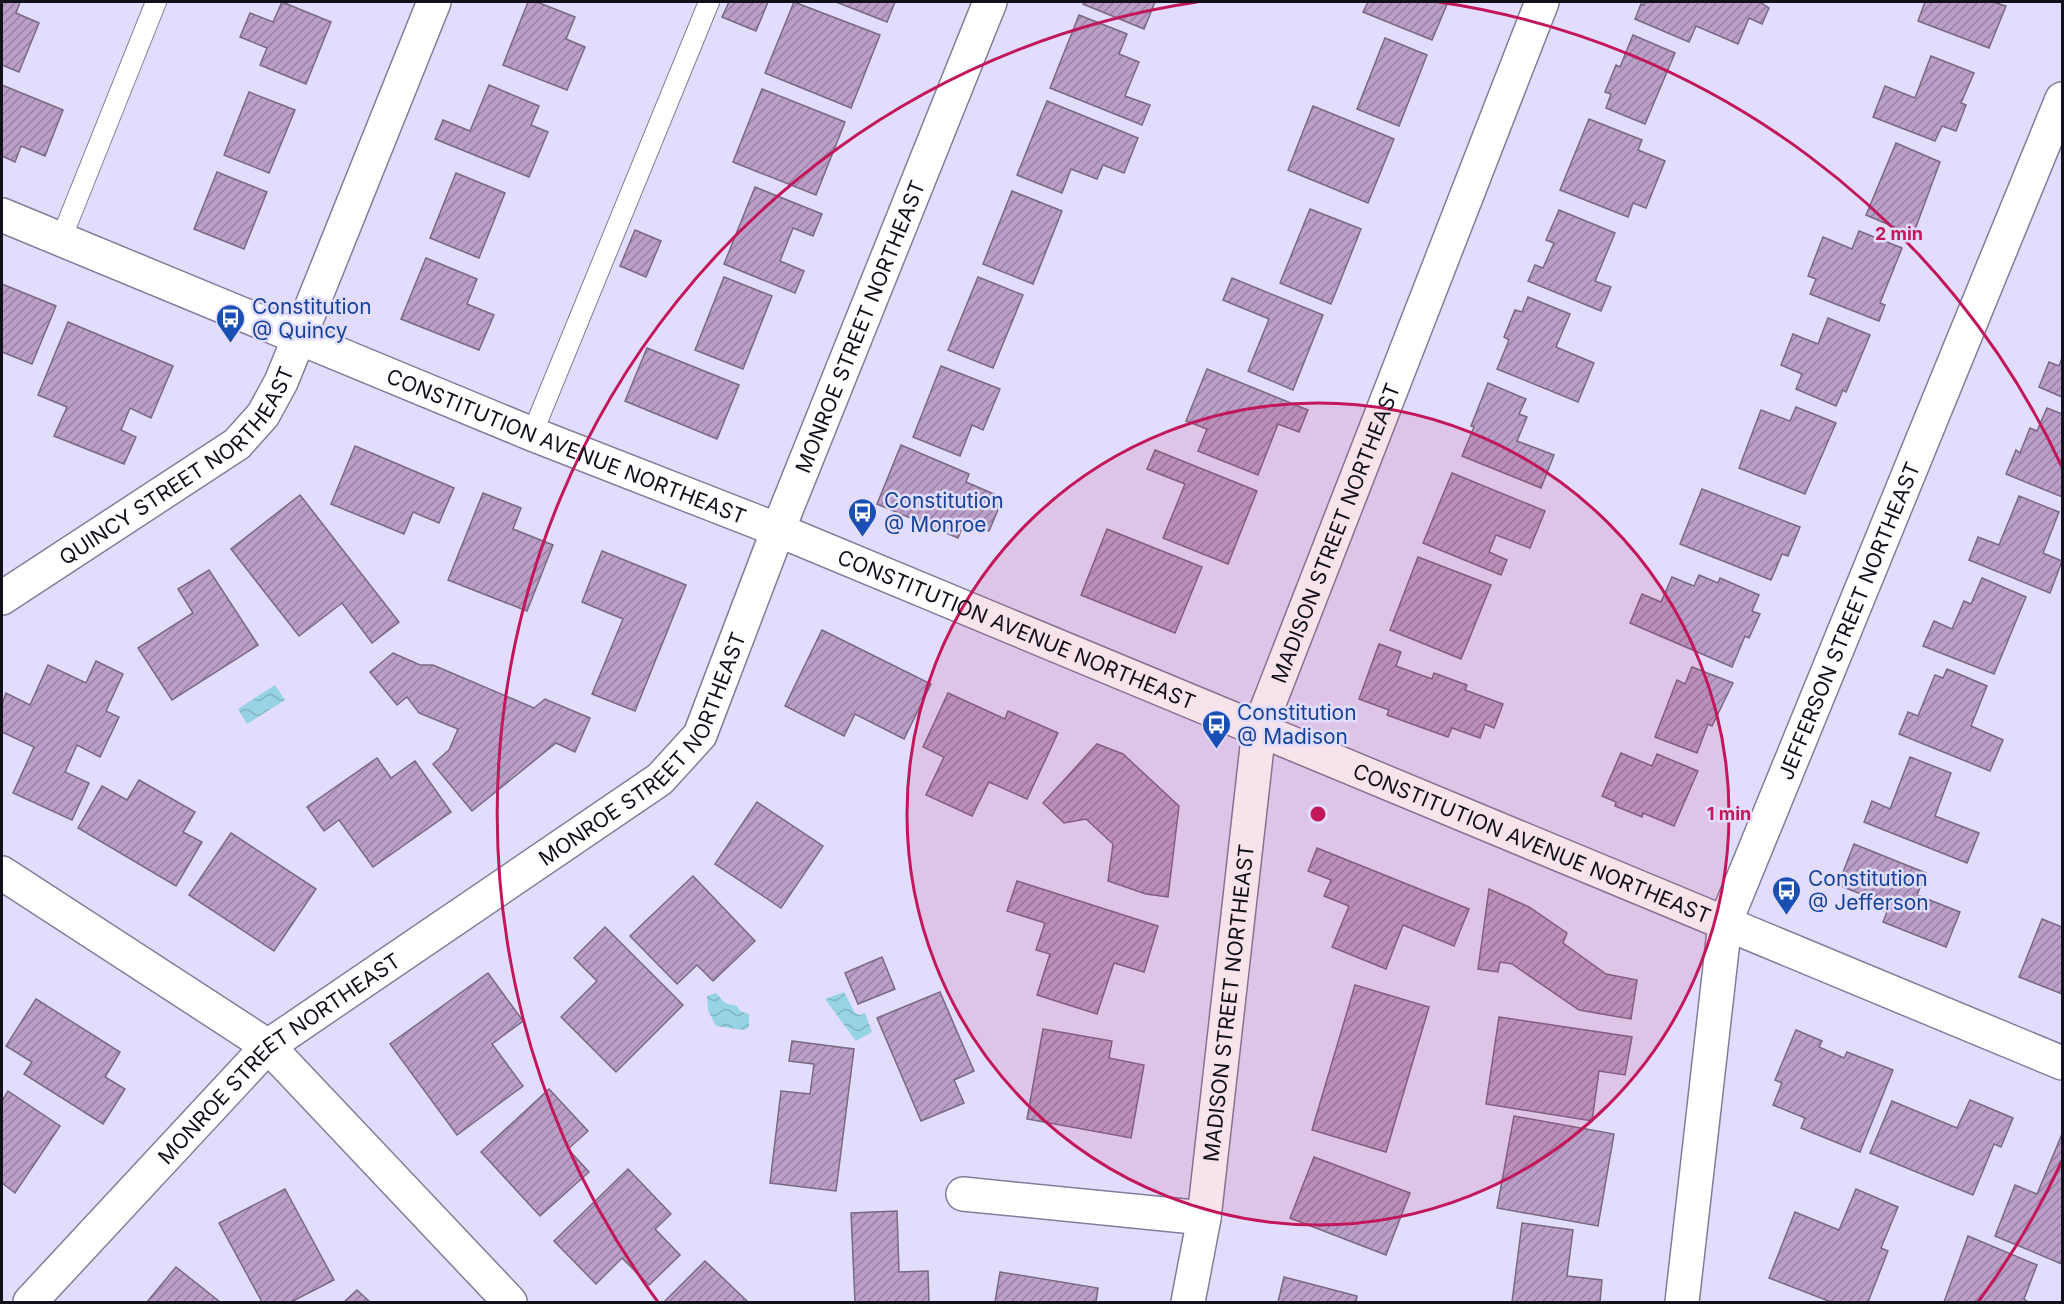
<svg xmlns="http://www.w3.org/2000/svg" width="2064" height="1304" font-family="Inter,sans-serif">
<defs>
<pattern id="water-waves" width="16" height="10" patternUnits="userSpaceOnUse" patternTransform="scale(1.5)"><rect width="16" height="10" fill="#96d3e4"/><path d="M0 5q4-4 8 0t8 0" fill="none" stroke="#80b4c3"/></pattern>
<pattern id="building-hatch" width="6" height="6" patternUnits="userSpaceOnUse" patternTransform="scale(1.5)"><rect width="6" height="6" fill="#bb9fc8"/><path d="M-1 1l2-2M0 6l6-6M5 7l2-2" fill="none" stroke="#9780a2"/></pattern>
</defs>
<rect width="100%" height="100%" fill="#e2ddfc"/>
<g fill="url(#water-waves)">
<path d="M275,685L285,700L247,724L238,709Z"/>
<path d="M844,992L855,1013L860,1015L865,1013L872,1032L856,1041L825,999Z"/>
<path d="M716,993L725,1003L737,1006L740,1011L749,1014V1027L744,1030L716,1026L708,1010L707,996Z"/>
</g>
<g fill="url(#building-hatch)" stroke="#796981" stroke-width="1.5">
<path d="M2,2H20L16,13L39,23L19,72L2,65Z"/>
<path d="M282,2L331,22L306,84L260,65L267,48L240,37L250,13L273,22Z"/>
<path d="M528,2H537L575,17L566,39L585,47L567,90L503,65Z"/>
<path d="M729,2H768L756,31L722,17Z"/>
<path d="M794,2L880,35L851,108L765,73Z"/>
<path d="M836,2H895L887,22Z"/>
<path d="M1084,2H1155L1144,29L1083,4Z"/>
<path d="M1368,2H1448L1432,40L1363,12Z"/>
<path d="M1645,2H1760L1769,8L1762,24L1749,18L1738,44L1696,26L1689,42L1635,19L1641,4L1644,5Z"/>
<path d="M1925,2H1993L2006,6L1989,48L1918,21Z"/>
<path d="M1079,15L1127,34L1119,54L1139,62L1125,96L1150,105L1142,125L1050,88Z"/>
<path d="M1633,35L1675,53L1645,124L1606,108L1611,94L1605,92L1616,65L1620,67Z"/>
<path d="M1385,38L1427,55L1399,126L1357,109Z"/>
<path d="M1931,56L1974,73L1961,103L1966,105L1956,131L1942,126L1935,141L1873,117L1885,86L1915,98Z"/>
<path d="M2,85L63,110L45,156L21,146L15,162L2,156Z"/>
<path d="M489,85L539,106L531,125L548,132L529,177L435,139L443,120L470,131Z"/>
<path d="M762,89L845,122L816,195L733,162Z"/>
<path d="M249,92L295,110L269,173L224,155Z"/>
<path d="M1047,101L1138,138L1124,173L1103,165L1097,179L1071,169L1062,193L1017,175Z"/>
<path d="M1313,106L1394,139L1368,203L1288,170Z"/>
<path d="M1589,119L1642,140L1638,150L1665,161L1646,208L1633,203L1628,217L1560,190Z"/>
<path d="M1896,143L1940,162L1913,235L1866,215Z"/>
<path d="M217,172L267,192L244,249L194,229Z"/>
<path d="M456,173L505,193L479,258L430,238Z"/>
<path d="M755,187L822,214L813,236L793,228L780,261L804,271L795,293L724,264Z"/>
<path d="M1012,191L1062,211L1033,284L983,264Z"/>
<path d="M1310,209L1361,229L1331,304L1280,283Z"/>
<path d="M1559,210L1615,233L1595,281L1611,287L1601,311L1528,281L1535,265L1543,268L1554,243L1546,240Z"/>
<path d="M635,230L661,241L646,277L620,266Z"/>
<path d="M1859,231L1902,248L1880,303L1885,305L1879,321L1810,294L1816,279L1808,276L1823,237L1852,249Z"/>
<path d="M426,258L477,279L467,304L494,315L479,350L401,319Z"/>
<path d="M724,277L772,296L743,369L695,350Z"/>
<path d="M978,277L1023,295L993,368L948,350Z"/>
<path d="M1232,278L1323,315L1293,390L1248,371L1269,319L1223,300Z"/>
<path d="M2,284L56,306L32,364L2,352Z"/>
<path d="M1528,297L1570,314L1556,347L1594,363L1578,402L1497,369L1509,340L1504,337L1515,310L1522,312Z"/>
<path d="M1828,318L1870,335L1846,392L1843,390L1836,406L1796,389L1802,374L1781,365L1793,334L1818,344Z"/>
<path d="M68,322L173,366L151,418L130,408L121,430L136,437L124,464L54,436L67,407L38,395Z"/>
<path d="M647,348L739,385L717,439L625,401Z"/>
<path d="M2062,358V397L2039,387L2049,362L2059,366Z"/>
<path d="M941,366L1000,389L983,430L972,425L960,456L913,437Z"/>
<path d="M1207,369L1308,410L1299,432L1278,424L1258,475L1198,451L1207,429L1186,421Z"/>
<path d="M1488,383L1526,399L1519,414L1527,417L1517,441L1554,455L1541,488L1462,456L1474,427L1471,426Z"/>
<path d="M1796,407L1836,423L1805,494L1739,468L1761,410L1790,421Z"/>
<path d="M2047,408L2062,414V497L2006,474L2016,450L2020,453L2030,428L2037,431Z"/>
<path d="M901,445L969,474L966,482L1003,498L989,531L965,521L958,538L877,504Z"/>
<path d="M355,446L454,488L439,523L413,512L404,534L331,504Z"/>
<path d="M1155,450L1257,491L1228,564L1163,538L1185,484L1147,469Z"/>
<path d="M1452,473L1545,511L1530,548L1496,535L1489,552L1507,560L1501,575L1423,543Z"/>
<path d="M1702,489L1800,527L1788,556L1782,554L1771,580L1680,544Z"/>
<path d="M483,493L521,508L513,529L553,545L527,611L448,580Z"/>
<path d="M300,495L399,622L372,643L342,603L299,636L231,549Z"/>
<path d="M2019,496L2059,512L2043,553L2062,561L2050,593L1969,560L1978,537L1999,545Z"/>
<path d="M1107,529L1202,567L1175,633L1081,595Z"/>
<path d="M602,551L686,585L635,711L592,694L623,619L582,602Z"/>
<path d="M1418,557L1491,585L1461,659L1390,630Z"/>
<path d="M209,570L258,645L172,700L138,648L193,613L178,589Z"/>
<path d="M1699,575L1718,583L1720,578L1759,595L1752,611L1760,614L1749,638L1745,636L1732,667L1630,623L1642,594L1661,602L1672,577L1694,586Z"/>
<path d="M1982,578L2026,597L1994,674L1923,646L1934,621L1952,629L1964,601L1971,604Z"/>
<path d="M822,630L931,684L904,739L855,714L844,736L785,706Z"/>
<path d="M1379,644L1401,652L1396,666L1432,679L1434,673L1467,685L1465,690L1503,704L1494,728L1485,724L1480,738L1452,728L1448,737L1387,715L1389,710L1359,699Z"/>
<path d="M393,653L420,665H433L534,708L545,699L590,718L575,752L556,743L472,811L433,764L449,750L458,729L419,713L407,697L397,705L370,672Z"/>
<path d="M96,661L123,674L106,711L119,717L100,757L77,745L65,772L89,783L72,820L13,793L34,747L2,732V704L6,693L30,705L48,665L86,683Z"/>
<path d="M1692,667L1733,683L1712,726L1708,724L1697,753L1655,737L1677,680L1685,684Z"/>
<path d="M1947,669L1987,686L1971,726L2003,740L1990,771L1899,734L1908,712L1918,716L1935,675L1943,678Z"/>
<path d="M948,693L1005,719L1008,711L1058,733L1027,799L989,782L972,816L926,795L944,757L923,747Z"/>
<path d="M1097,744L1123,754L1179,806L1168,897L1146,894L1108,881L1113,844L1086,819L1064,823L1043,803Z"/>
<path d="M1621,753L1652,766L1657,754L1698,771L1674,826L1643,813L1642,817L1615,806L1616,802L1602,796Z"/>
<path d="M1910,757L1951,773L1935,816L1979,833L1967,863L1864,822L1872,801L1890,809Z"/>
<path d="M377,758L391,778L415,761L451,812L373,867L339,820L324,831L307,807Z"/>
<path d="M139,780L195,812L183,832L202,842L176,886L78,828L102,786L127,800Z"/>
<path d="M757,802L823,846L781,908L715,864Z"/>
<path d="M231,833L316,889L274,951L189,895Z"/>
<path d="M1854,844L1926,873L1917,895L1960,912L1946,947L1883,922L1887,912L1859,901L1861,894L1838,885Z"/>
<path d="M1317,848L1469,909L1454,946L1403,925L1386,969L1332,947L1349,906L1324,896L1331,880L1308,871Z"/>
<path d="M693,876L755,941L713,981L697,965L677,984L630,936Z"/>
<path d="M1017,881L1158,926L1144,972L1114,963L1097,1014L1037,995L1050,954L1036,950L1045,923L1007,911Z"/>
<path d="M1489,889L1529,907L1567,933L1563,943L1606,974L1637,980L1631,1019L1579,1010L1512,964L1500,962L1498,972L1478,969Z"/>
<path d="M2042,919L2062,927V994L2019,977Z"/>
<path d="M605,927L683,1005L616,1072L561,1017L597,981L574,958Z"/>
<path d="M882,957L895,989L858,1004L845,973Z"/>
<path d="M488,973L523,1021L492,1044L523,1086L457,1135L390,1044Z"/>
<path d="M1355,985L1429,1007L1386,1152L1312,1130Z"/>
<path d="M940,992L974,1071L954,1080L964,1103L921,1121L877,1018Z"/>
<path d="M36,999L120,1052L105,1077L125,1089L103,1124L24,1074L32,1062L6,1046Z"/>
<path d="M1499,1017L1632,1037L1625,1075L1599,1071L1592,1121L1486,1104Z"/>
<path d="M1043,1029L1112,1041L1109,1058L1144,1065L1131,1138L1027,1119Z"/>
<path d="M1796,1030L1822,1041L1819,1047L1844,1058L1847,1052L1893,1070L1860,1152L1801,1128L1805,1118L1773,1105L1782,1083L1775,1080Z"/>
<path d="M792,1041L854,1049L836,1191L770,1183L781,1091L810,1094L814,1064L789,1061Z"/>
<path d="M549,1089L588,1131L568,1149L589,1172L540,1216L481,1152Z"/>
<path d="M8,1091L60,1126L15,1193L2,1183V1101Z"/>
<path d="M1970,1100L2013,1118L2001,1147L1994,1144L1973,1195L1870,1153L1892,1101L1957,1128Z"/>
<path d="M1514,1116L1614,1134L1598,1226L1497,1208Z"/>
<path d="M2062,1134V1264L1995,1236L2015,1185L2037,1194Z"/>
<path d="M1314,1157L1410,1193L1386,1255L1290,1218Z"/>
<path d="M628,1169L671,1214L655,1229L680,1255L649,1285L622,1258L596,1284L554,1241Z"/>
<path d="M285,1189L334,1280L291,1302H262L219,1223Z"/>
<path d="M1856,1189L1898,1207L1881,1248L1888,1251L1868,1302H1831L1769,1278L1795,1212L1839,1230Z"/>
<path d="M897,1211L899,1272L928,1271L929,1302H855L851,1213Z"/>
<path d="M1522,1223L1573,1230L1567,1276L1602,1280L1600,1302H1512Z"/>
<path d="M1968,1236L2037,1265L2024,1299L2028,1302H1944Z"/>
<path d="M705,1261L748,1302H664Z"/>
<path d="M176,1267L220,1302H147Z"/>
<path d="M1000,1272L1098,1288L1096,1302H995Z"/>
<path d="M1284,1277L1357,1296L1356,1302H1278Z"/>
<path d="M357,1290L370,1302H344Z"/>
</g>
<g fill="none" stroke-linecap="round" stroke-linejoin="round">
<defs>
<g id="lane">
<path d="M61,239L156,2"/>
<path d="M532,434L709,2"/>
</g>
<g id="street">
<path id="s1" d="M2,598L237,444L263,415L281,382L299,338L434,2"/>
<path d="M2,873L268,1046L510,1302"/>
<path d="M963,1194L1204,1218"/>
<path id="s2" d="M30,1302L268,1046L660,779L700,735L778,530L990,2"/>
<path id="s3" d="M1188,1302L1204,1218L1259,729L1542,2"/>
<path id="s4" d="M1682,1302L1725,923L2062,99"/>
</g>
<g id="secondary">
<path id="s5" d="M2,215L532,434L778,530L2062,1063"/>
</g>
</defs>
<use href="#lane" stroke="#827d98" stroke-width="22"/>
<use href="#street" stroke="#827d98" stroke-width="36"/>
<use href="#secondary" stroke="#827d98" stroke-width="36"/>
<use href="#lane" stroke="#fff" stroke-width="20"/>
<use href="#street" stroke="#fff" stroke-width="33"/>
<use href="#secondary" stroke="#fff" stroke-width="33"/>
</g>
<circle cx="1318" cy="814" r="411" fill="#c2185b" fill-opacity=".12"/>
<g fill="none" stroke="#c2185b" stroke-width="3">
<circle cx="1318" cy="814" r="411"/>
<path d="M2062 1161A821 821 0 0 1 1978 1302M658 1302A821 821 0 0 1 1197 2M1439 2A821 821 0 0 1 2062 467"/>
</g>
<defs>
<symbol id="bus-pin" viewBox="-11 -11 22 30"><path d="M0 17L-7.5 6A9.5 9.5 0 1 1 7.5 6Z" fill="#1a4fb4" stroke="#e2ddfc"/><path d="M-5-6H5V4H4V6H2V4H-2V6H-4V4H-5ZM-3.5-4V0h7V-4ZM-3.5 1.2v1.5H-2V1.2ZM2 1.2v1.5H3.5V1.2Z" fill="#fff"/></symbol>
</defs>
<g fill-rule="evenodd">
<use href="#bus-pin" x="214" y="302" width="33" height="45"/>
<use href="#bus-pin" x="846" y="496" width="33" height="45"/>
<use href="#bus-pin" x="1200" y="708" width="33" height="45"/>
<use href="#bus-pin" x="1770" y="874" width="33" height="45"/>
</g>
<g text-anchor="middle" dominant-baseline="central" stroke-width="5" stroke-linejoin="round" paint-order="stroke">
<g font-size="21" fill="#164399" stroke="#e2ddfc" text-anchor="start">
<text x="252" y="306">Constitution<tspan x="252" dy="24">@ Quincy</tspan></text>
<text x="884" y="500">Constitution<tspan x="884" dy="24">@ Monroe</tspan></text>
<text x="1237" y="712">Constitution<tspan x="1237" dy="24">@ Madison</tspan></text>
<text x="1808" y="878">Constitution<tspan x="1808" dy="24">@ Jefferson</tspan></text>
</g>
<g font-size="21" fill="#12101a" stroke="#e2ddfc">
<text stroke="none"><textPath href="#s2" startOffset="1322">MONROE STREET NORTHEAST</textPath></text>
<text stroke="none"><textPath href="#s5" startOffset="610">CONSTITUTION AVENUE NORTHEAST</textPath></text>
<text stroke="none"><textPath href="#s1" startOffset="222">QUINCY STREET NORTHEAST</textPath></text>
<text stroke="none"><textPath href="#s3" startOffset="788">MADISON STREET NORTHEAST</textPath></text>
<text stroke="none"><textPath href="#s4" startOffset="708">JEFFERSON STREET NORTHEAST</textPath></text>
<text stroke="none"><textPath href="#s5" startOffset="1096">CONSTITUTION AVENUE NORTHEAST</textPath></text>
<text stroke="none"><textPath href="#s2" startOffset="836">MONROE STREET NORTHEAST</textPath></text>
<text stroke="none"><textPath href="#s5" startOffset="1654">CONSTITUTION AVENUE NORTHEAST</textPath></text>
<text stroke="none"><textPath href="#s3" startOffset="302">MADISON STREET NORTHEAST</textPath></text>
<text stroke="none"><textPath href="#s2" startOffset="350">MONROE STREET NORTHEAST</textPath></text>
</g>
</g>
<circle cx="1318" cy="814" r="9" fill="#c2185b" stroke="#e2ddfc" stroke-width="3"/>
<g font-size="18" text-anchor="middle" font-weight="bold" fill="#c2185b" stroke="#e2ddfc" stroke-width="5" stroke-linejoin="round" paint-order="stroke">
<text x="1899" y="240">2 min</text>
<text x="1729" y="820">1 min</text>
</g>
<rect width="2064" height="1304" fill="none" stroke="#12101a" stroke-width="6"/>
</svg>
